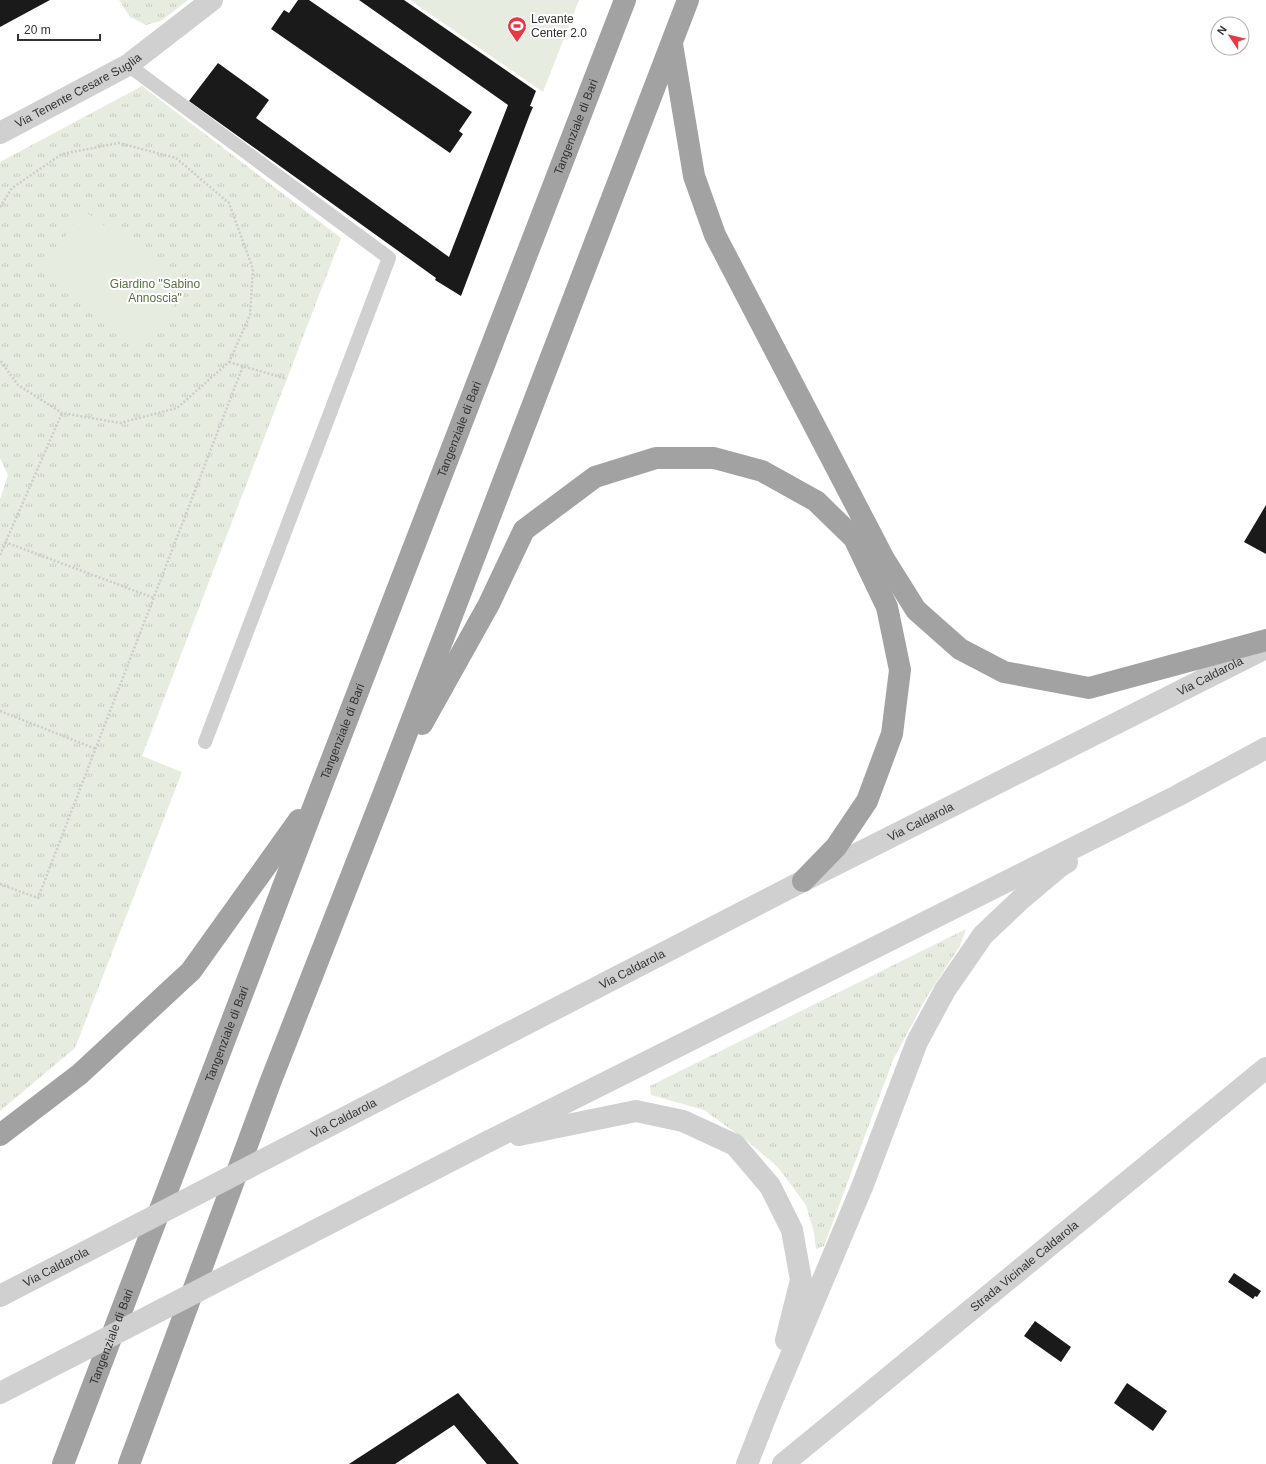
<svg xmlns="http://www.w3.org/2000/svg" width="1266" height="1464" font-family="Arial,sans-serif">
<defs>
<pattern id="grass-tufts" width="24" height="20" patternUnits="userSpaceOnUse"><rect width="24" height="20" fill="#e6ecdf"/><path d="M3 7l-1-3M5 7V3M7 7l1-3M15 17l-1-3M17 17v-4M19 17l1-3" fill="none" stroke="#c6cbc0"/></pattern>
</defs>
<rect width="100%" height="100%" fill="#fff"/>
<g fill="url(#grass-tufts)">
<path d="M119,0H188L161,21L146,25L130,17Z"/>
<path d="M142,86L341,238L142,756L182,772L75,1048L0,1111V499L8,475L0,458V162Z"/>
<path d="M966,929L960,946L926,998L893,1060L824,1246L816,1249L814,1233L806,1205L777,1166L747,1141L704,1110L651,1095L650,1086Z"/>
</g>
<g fill="#e6ecdf">
<path d="M410,0H579L543,92Z"/>
<path d="M84,211L188,286L144,347L40,271Z"/>
</g>
<g fill="#1a1a1a">
<path d="M0,0H50L0,27Z"/>
<path d="M298,0H309L472,112L459,131L463,134L450,153L271,29L284,10L289,13Z"/>
<path d="M359,0H404L536,91L530,106L533,107L530,114L461,296L435,280L436,278L189,101L218,63L269,100L256,118L449,257L508,105Z"/>
<path d="M1266,505V554L1244,542Z"/>
<path d="M1234,1273L1261,1291L1257,1297L1255,1296L1253,1299L1228,1282Z"/>
<path d="M1035,1321L1071,1347L1061,1362L1024,1336Z"/>
<path d="M1127,1383L1167,1411L1153,1431L1114,1403Z"/>
<path d="M458,1393L519,1464H487L454,1425L395,1464H349Z"/>
</g>
<g fill="none" stroke-linecap="round" stroke-linejoin="round">
<g stroke="#cdcdcd" stroke-width="2.5" stroke-dasharray="2 2" stroke-linecap="butt">
<path d="M0,207L12,188L62,154L119,143L176,158L229,203L253,269L250,315L229,362L177,408L120,423L62,413L18,385L0,360"/>
<path d="M229,362L287,379"/>
<path d="M5,542L154,598"/>
<path d="M0,555L62,413"/>
<path d="M0,711L96,749"/>
<path d="M0,884L38,898L243,366"/>
</g>
<path stroke="#d0d0d0" stroke-width="14" d="M128,65L389,258L205,742"/>
<g stroke="#d0d0d0" stroke-width="22">
<path id="s1" d="M0,133L128,65L212,0"/>
<path id="s2" d="M783,1464L1266,1068"/>
</g>
<g stroke="#d0d0d0" stroke-width="22">
<path id="s3" d="M433,1072L803,881L1266,648"/>
<path d="M519,1135L636,1111L683,1121L735,1145L770,1186L792,1230L801,1280L786,1340"/>
<path d="M489,1141L1177,796L1266,748"/>
<path d="M747,1464L769,1408L862,1187L917,1042L945,990L983,935L1021,899L1059,867L1067,862"/>
</g>
<g stroke="#a2a2a2" stroke-width="22">
<path d="M672,44L694,176L715,235L884,559L916,610L960,649L1004,672L1089,688L1266,640"/>
<path d="M422,724L489,604L524,530L595,477L656,458H714L762,471L816,501L854,538L887,607L900,670L892,734L867,801L836,847L803,881"/>
<path d="M0,1135L80,1074L191,971L299,820"/>
<path id="s4" d="M63,1464L318,795L625,0"/>
<path d="M129,1464L270,1083L383,795L688,0"/>
</g>
<g stroke="#d0d0d0" stroke-width="22">
<path id="s5" d="M0,1296L433,1072"/>
<path d="M0,1393L489,1141"/>
</g>
</g>
<defs>
<symbol id="stadium-pin" viewBox="-11 -11 22 30"><path d="M0 17L-7.5 6A9.5 9.5 0 1 1 7.5 6Z" fill="#e63946" stroke="#fff"/><path d="M0-5a6.5 5 0 1 0 0 10a6.5 5 0 1 0 0-10ZM-3.5-1.8h7v3.6h-7Z" fill="#fff"/></symbol>
</defs>
<g fill-rule="evenodd">
<use href="#stadium-pin" x="506" y="15" width="22" height="30"/>
</g>
<g text-anchor="middle" dominant-baseline="central" stroke-width="4" stroke-linejoin="round" paint-order="stroke">
<g font-size="12" fill="#333" stroke="#fff" text-anchor="start">
<text x="531" y="19">Levante<tspan x="531" dy="14">Center 2.0</tspan></text>
</g>
<g font-size="12" fill="#333" stroke="#fff">
<text stroke="none"><textPath href="#s1" startOffset="89">Via Tenente Cesare Suglia</textPath></text>
<text stroke="none"><textPath href="#s4" startOffset="1432">Tangenziale di Bari</textPath></text>
<text stroke="none"><textPath href="#s4" startOffset="1108">Tangenziale di Bari</textPath></text>
<text stroke="none"><textPath href="#s3" startOffset="872">Via Caldarola</textPath></text>
<text stroke="none"><textPath href="#s4" startOffset="784">Tangenziale di Bari</textPath></text>
<text stroke="none"><textPath href="#s3" startOffset="548">Via Caldarola</textPath></text>
<text stroke="none"><textPath href="#s3" startOffset="224">Via Caldarola</textPath></text>
<text stroke="none"><textPath href="#s4" startOffset="460">Tangenziale di Bari</textPath></text>
<text stroke="none"><textPath href="#s5" startOffset="387">Via Caldarola</textPath></text>
<text stroke="none"><textPath href="#s2" startOffset="312">Strada Vicinale Caldarola</textPath></text>
<text stroke="none"><textPath href="#s5" startOffset="63">Via Caldarola</textPath></text>
<text stroke="none"><textPath href="#s4" startOffset="136">Tangenziale di Bari</textPath></text>
</g>
<g font-size="12" fill="#56703f" stroke="#fff">
<text x="155" y="284">Giardino "Sabino<tspan x="155" dy="14">Annoscia"</tspan></text>
</g>
</g>
<g transform="translate(1230 36) rotate(305)"><circle r="19" fill="#ffffff" stroke="#adadad"/>
<path d="M0-3L7 15L0 10L-7 15Z" fill="#e63946"/>
<text y="-6" font-size="11" font-weight="bold" text-anchor="middle" fill="#333333">N</text>
</g>
<path d="M18 34v6h82v-6" fill="none" stroke="#333333" stroke-width="2"/>
<text x="24" y="34" font-size="12" fill="#333333" stroke="#ffffff" stroke-width="3" paint-order="stroke">20 m</text>
</svg>
